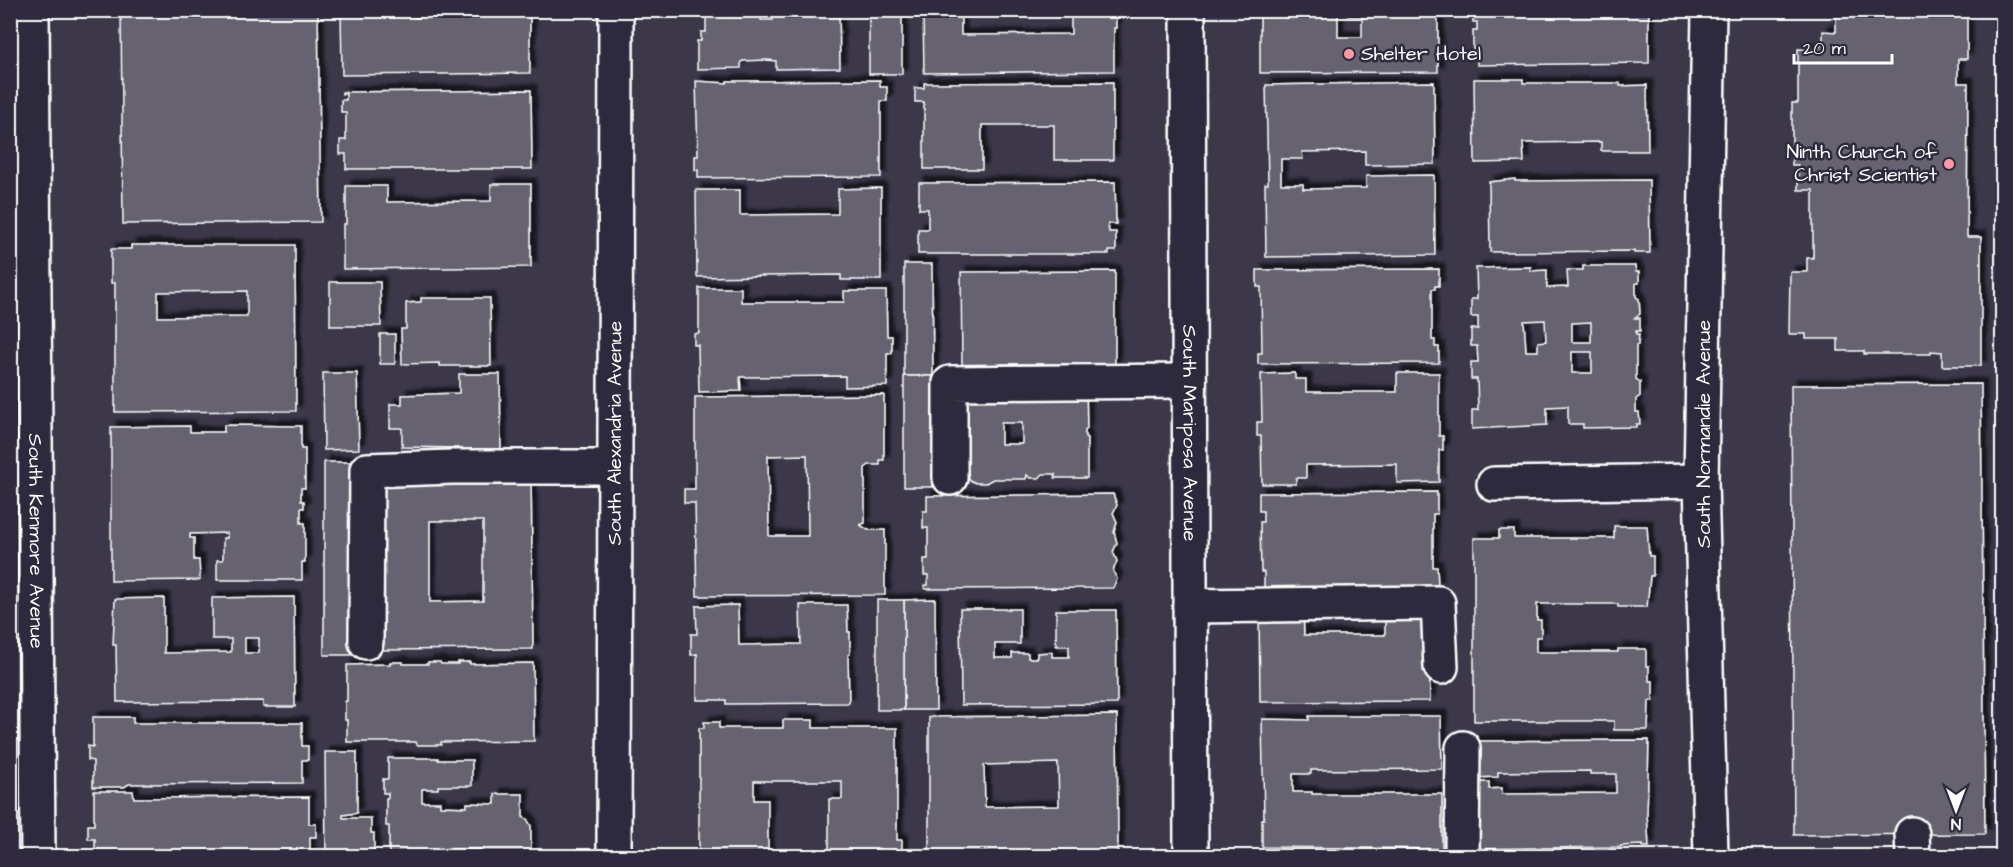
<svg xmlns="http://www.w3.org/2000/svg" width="2013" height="867" font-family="'Architects Daughter',sans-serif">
<defs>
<filter id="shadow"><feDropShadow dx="5.5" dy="-5.5" stdDeviation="1.5" flood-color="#0009"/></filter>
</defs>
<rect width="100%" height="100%" fill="#3c3749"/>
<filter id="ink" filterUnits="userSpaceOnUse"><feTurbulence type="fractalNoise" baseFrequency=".0167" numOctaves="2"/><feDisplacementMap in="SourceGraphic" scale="12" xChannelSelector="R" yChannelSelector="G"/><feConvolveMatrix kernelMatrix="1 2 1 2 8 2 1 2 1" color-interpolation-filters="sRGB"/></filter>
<g filter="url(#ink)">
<g fill="#666270" stroke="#fff" stroke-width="1.5" fill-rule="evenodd" filter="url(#shadow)">
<path d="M121,10H318L321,222L123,224Z"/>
<path d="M341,10H414V17H459V10H530V73L342,75Z"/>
<path d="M706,10H732V17L761,16V20H773V15H801V10H839L840,68L776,69V61L766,60L743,61L741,62V68L697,69V41H701V32H706Z"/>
<path d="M853,10H902V74H869V13H853Z"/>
<path d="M923,10H961V35L1071,34V10H1114V15H1116V28H1114V71L924,73Z"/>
<path d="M1260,10H1438V72L1260,73ZM1338,13H1348V16H1362V37H1338Z"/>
<path d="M1473,10H1649V63L1477,65V52H1473V31H1477V22H1473Z"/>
<path d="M1836,10H1967V59H1958V83H1968L1967,237H1981V366H1942V352L1931,351V354H1864V351H1838V339H1806V334H1789L1790,272H1807V258H1813V190H1798V165H1792V103H1798V49H1817L1823,44V31L1836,32Z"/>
<rect x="2001" y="10" width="1" height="163"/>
<path d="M1474,79H1523V83H1620V86L1647,85L1648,151H1603L1601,150V142L1523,143L1524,162L1475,163Z"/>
<path d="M880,80V87H887V101H881V177L698,178V170H695V156H698L696,81L727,83V81Z"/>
<path d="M1113,82V160H1054V125H982V169H924V102H915V88H924V83Z"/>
<path d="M1434,82L1435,164L1365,165V151L1302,152L1303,159H1281V184H1303V189L1366,188V176L1434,175L1435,255L1266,257L1265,184H1268L1266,85Z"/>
<path d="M531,90L532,169H346V154H340V140H346V112H341V100H346V94H342V92Z"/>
<path d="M1515,179V181L1649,180L1650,253H1634V251L1490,252L1489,182Z"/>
<path d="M1115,182L1116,224H1108L1109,232H1116V251H1109V254H918V229H928V209H919V183Z"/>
<path d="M491,184H531V267L343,269V224H346V186H387V202L491,201Z"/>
<rect x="2001" y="185" width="1" height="210"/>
<path d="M881,188V280H841V275L697,277L696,190H740V215L838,214V189Z"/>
<path d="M131,245H295L296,411L115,412V283H111V249H131ZM247,291V316L158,317V292Z"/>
<path d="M904,264H932L933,376H904Z"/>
<path d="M1583,266H1635L1636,272H1639V283H1636V297L1639,299L1640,314L1635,318H1640V331H1636V334H1639L1638,345H1636V379L1640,382V396L1636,399V412H1639L1640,424H1636V427L1583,428V424H1568V406L1547,407V425L1472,429V410H1478L1477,379H1471V362H1478L1477,346H1471V329H1478V317H1471V299H1477L1476,268L1531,267V271L1547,270V288L1568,287L1567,270H1583ZM1545,320L1546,341L1538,342V351H1526L1524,321ZM1591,322V342H1572V323ZM1572,352H1592V373H1572Z"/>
<path d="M1439,269V286H1435V289H1432V340H1435V347H1439V363L1258,364V353H1262L1261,287H1257V270Z"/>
<path d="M1115,271V366L1088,367V364H998V366H962L961,272Z"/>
<path d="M330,282H380L381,326H330Z"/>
<path d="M699,288H741V302H844V291H886L887,336H892V353H887V386L845,387V376L740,377L741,391L699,392L698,345H694V334L699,333Z"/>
<path d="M421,298H490L491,366H440V363L402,364L401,329H406V303L421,302Z"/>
<rect x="380" y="334" width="15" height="30"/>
<path d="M323,373H357L359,449L324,450Z"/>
<path d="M1295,373V379H1306V392H1397V373H1439V436H1443V450H1439V482L1397,483V464L1306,465V478H1296V484H1262L1261,436H1257V422H1262L1261,374Z"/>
<path d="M459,374H500L501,451H459V448L402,447V428H390V404H402V395L459,393Z"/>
<rect x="904" y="376" width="29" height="111"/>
<path d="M1981,384L1985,834L1794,835L1791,385Z"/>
<path d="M1086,388L1087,428L1085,430V437L1087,438V478H1055V474H1043L1039,478H1030L1027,475L1026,479H993L986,483H976L967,479L966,390ZM1001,423H1022V444H1001Z"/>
<path d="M884,395V460H880V465H869L865,468V523L860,525L868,530H885V595L697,596L695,503H684V489H695V397ZM807,455L808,536H769L768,456Z"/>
<rect x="2001" y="408" width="1" height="210"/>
<path d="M224,425L301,426V449H305V488H301V501H304V508H301V523H305V562H302V580H217V560H223V538H227V533L190,534V538H194V560H199L200,580L111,581V427L190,426V432H224Z"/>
<path d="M324,462H352L353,655H324Z"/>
<path d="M531,473L533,649L383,650L381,474ZM430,521H483V601L430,602Z"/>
<path d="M1437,492V514H1433V567H1437L1438,586L1264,588V572H1261L1260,522H1263V511H1259V493Z"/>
<path d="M1113,494L1117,505L1113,513L1117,522L1114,532L1117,543L1113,552L1117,561L1113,571L1117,579L1113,588L925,589V585H928V575H924V559H928V528H923V511H927V496Z"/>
<path d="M1614,526H1647L1649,556H1653V576H1650L1647,607H1618V604H1537V620H1541V637H1536V652H1618V649H1646V666H1649V681H1653V701H1649L1648,730H1614V721H1474V538H1499V530H1514V538H1614Z"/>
<path d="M294,597L295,707H263V701L117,702L116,645H113L115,599L164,598V653L231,652V639H212V598ZM245,638H259V653H245Z"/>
<path d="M935,599L936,710H904V600Z"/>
<rect x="877" y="600" width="27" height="110"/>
<path d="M738,605L739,645L801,644L800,605H847L848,632H850V654L848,655L849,703L726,704V700H697V654L691,655V634H697L696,606Z"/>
<path d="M1303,608L1304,635H1385V608H1429L1430,701L1260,702L1259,609Z"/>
<path d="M960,609H1020V644H995V658H1012V653H1028V658H1037V653L1052,652V657H1069V646H1056V610H1116L1117,704L961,705Z"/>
<path d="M390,662H403V664H428V662H440L441,664H458V662H470V664L533,663L534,741L441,742V745H417L416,742H347V720H345V701H347V665L390,664Z"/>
<path d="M1117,715L1118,852L929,853V717ZM1058,763L1059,806L985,807L984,765Z"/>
<path d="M1309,716H1441L1442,769L1311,770V774H1293V792H1312V794H1442V849L1262,847V819H1264L1262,719L1309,720Z"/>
<path d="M93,717H133V723H302V746H308V760H302V783L129,784L124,787H93V761L88,760V746L93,747Z"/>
<path d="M783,720H813V728H897V840H902V854H897V856H829V799H842V781H754V800H768V856H699V728H704V722H719V728H783Z"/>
<path d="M1649,740L1647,814L1649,847H1643V845L1621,846V847L1471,849V782H1489V789L1502,788V794L1616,793V774H1590V771L1498,772V777L1471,778V741Z"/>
<path d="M325,752H357V813L343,815V818H371V833H374V856H326Z"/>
<path d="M388,758H438V760H472V786H438V789H422V802H440V806L467,807V803L495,804V794H523V817L527,819L531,826V856H482V849H451V856H389V826H386V798H388V793H383V779H388Z"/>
<path d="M94,791H133L134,798L309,797V824H316V837H310V856H95V839H88V825H94Z"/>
</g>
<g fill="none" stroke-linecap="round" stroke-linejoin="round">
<defs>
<g id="minor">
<path id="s1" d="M32,10L38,856"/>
<path id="s2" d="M1188,10L1191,856"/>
<path d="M950,478V383L1189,381"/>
<path d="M1494,484L1701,481"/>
<path d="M1190,606L1438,603L1441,667"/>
<path d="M366,642L367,470L452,467H615"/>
<path d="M1912,834L1913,856"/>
<path id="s3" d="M614,856L616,10"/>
<path d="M1462,856L1463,748"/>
</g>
<path id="major" d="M1709,10L1701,481L1711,856"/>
</defs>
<use href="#minor" stroke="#fff" stroke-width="38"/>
<use href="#major" stroke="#fff" stroke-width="38"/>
<use href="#minor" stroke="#2f2a3d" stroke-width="33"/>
<use href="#major" stroke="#2f2a3d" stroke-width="33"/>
</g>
</g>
<g fill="#ff9aa2" stroke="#2f2a3d" stroke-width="2">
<circle cx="1349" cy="54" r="6"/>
<circle cx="1949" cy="164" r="6"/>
</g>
<g text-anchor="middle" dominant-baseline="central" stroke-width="5" stroke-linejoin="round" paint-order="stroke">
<g font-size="20" fill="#fff" stroke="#2f2a3d" text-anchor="start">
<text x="1361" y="54">Shelter Hotel</text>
<text x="1937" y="152" text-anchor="end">Ninth Church of<tspan x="1937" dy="23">Christ Scientist</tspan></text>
</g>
<g font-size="20" fill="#fff" stroke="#2f2a3d">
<text stroke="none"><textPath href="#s3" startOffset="423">South Alexandria Avenue</textPath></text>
<text stroke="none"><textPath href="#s2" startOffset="423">South Mariposa Avenue</textPath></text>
<text transform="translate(1704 434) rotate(-90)">South Normandie Avenue</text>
<text stroke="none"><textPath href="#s1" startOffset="531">South Kenmore Avenue</textPath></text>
</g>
</g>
<rect width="2013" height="867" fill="none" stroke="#2f2a3d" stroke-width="36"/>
<rect x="18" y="18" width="1977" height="831" fill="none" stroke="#fff" stroke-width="2" filter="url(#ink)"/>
<g transform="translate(1956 810) rotate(180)" stroke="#2f2a3d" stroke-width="4.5" paint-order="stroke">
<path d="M0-4.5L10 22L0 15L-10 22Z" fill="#ffffff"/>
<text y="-9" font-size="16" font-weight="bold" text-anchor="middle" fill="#ffffff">N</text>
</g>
<path d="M1794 54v9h98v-9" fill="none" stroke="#ffffff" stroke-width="3"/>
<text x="1803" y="54" font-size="18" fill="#ffffff" stroke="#2f2a3d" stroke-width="4.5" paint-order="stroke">20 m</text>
</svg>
